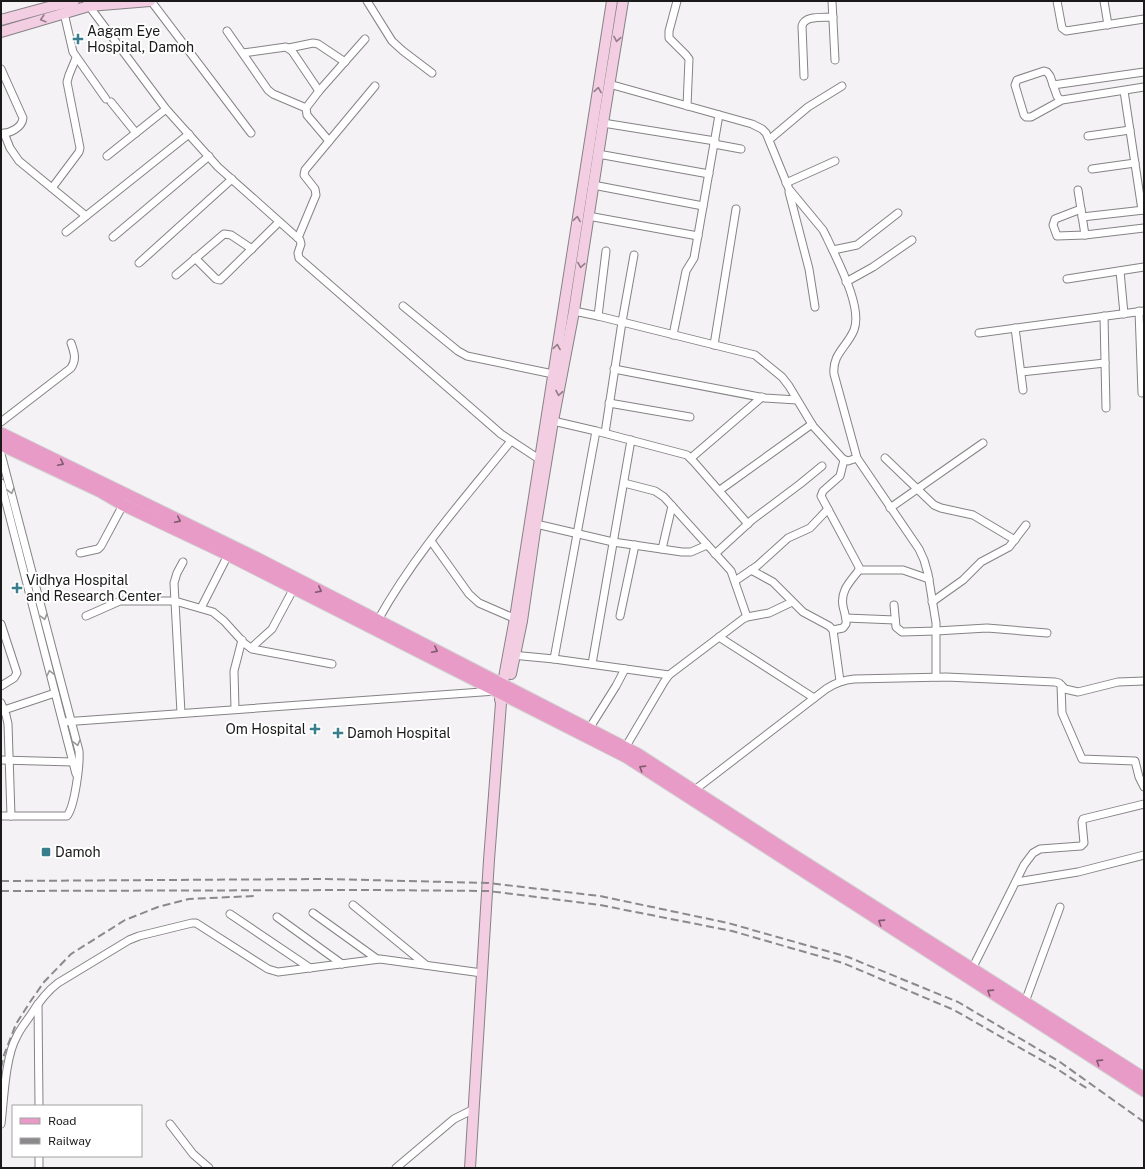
<svg xmlns="http://www.w3.org/2000/svg" width="1145" height="1169" font-family="'Public Sans',sans-serif">
<rect width="100%" height="100%" fill="#f5f2f5"/>
<g fill="none" stroke-linecap="round" stroke-linejoin="round">
<defs>
<g id="minor">
<path d="M87,1L89,6L166,109L218,167L300,240L301,244L298,253L299,258L501,434L539,459"/>
<path d="M151,1L251,133"/>
<path d="M367,1L392,41L403,51L432,73"/>
<path d="M677,1L669,31V38L686,55L689,59L687,106"/>
<path d="M832,1L835,60"/>
<path d="M1057,1L1062,28L1066,31L1144,19"/>
<path d="M1104,1L1108,25"/>
<path d="M64,13L73,52L106,99"/>
<path d="M227,31L268,90L273,94L306,108"/>
<path d="M289,48L313,43L318,44L345,62"/>
<path d="M243,53L286,47L292,51L319,91"/>
<path d="M1,69L23,118C22,128 10,133 1,134"/>
<path d="M804,76L802,26C805,15 823,18 833,17"/>
<path d="M609,84L752,124L762,129L766,133L789,189L823,230L827,238C837,260 863,307 854,330C847,347 832,354 834,374L857,458L919,549L924,560L928,574L936,623V677"/>
<path d="M1053,85L1144,72"/>
<path d="M1124,91L1142,210"/>
<path d="M1062,100L1031,117H1026L1024,115L1015,85L1017,80L1044,71L1047,72L1050,76L1057,96L1059,99L1062,100L1144,87"/>
<path d="M111,102L136,133"/>
<path d="M603,123L715,141"/>
<path d="M4,133L10,148L19,161L86,216"/>
<path d="M1088,136L1130,130"/>
<path d="M770,139L808,107L842,86"/>
<path d="M329,141L307,115L306,108L319,91L365,39"/>
<path d="M714,144L741,149"/>
<path d="M598,154L709,174"/>
<path d="M107,156L166,109"/>
<path d="M1092,169L1135,163"/>
<path d="M786,183L835,161"/>
<path d="M593,185L703,206"/>
<path d="M52,188L79,152L80,148L67,82L69,75L76,58"/>
<path d="M1078,190L1085,235"/>
<path d="M789,192L809,269L815,307"/>
<path d="M1081,209L1055,219L1053,225L1057,236L1085,235L1144,228"/>
<path d="M588,216L698,236"/>
<path d="M1082,217L1144,210"/>
<path d="M66,232L189,134"/>
<path d="M113,237L209,156"/>
<path d="M298,238L316,195L315,189L304,175L305,170L375,86"/>
<path d="M833,250L857,245L898,213"/>
<path d="M195,258L216,279L220,280L279,222"/>
<path d="M139,263L232,179"/>
<path d="M1120,271L1124,314"/>
<path d="M176,275L224,234L231,235L252,249"/>
<path d="M1067,279L1144,267"/>
<path d="M846,282L873,267L912,240"/>
<path d="M403,306L458,351L467,356L553,374"/>
<path d="M574,311L598,316L755,355L782,377L789,386L813,426L843,459L848,461L857,458"/>
<path d="M1139,311L1142,393"/>
<path d="M598,316L606,251"/>
<path d="M1104,316L1106,408"/>
<path d="M1015,328L1023,390"/>
<path d="M979,333L1144,311"/>
<path d="M673,335L686,271L694,258L719,115"/>
<path d="M714,345L736,209"/>
<path d="M614,369L765,398L797,400"/>
<path d="M1021,372L1105,363"/>
<path d="M609,403L690,417"/>
<path d="M553,421L596,431L687,455L694,462L748,524"/>
<path d="M1,422L71,368C77,359 74,352 71,343"/>
<path d="M605,433L622,322L634,255"/>
<path d="M1,454L79,751C80,764 75,806 67,816H1"/>
<path d="M691,458L762,397"/>
<path d="M885,458L934,505L941,508L973,515L1015,540"/>
<path d="M1,483L76,774"/>
<path d="M624,483L655,491L664,497L731,571L747,617"/>
<path d="M720,490L812,424"/>
<path d="M890,508L983,443"/>
<path d="M536,524L613,542L682,552H691L707,545"/>
<path d="M431,541L469,594L479,603L518,620"/>
<path d="M662,549L672,506"/>
<path d="M80,553L98,549L101,546L124,503"/>
<path d="M715,554L752,520L800,484L822,466"/>
<path d="M751,570L773,582L803,612L829,626L833,630L840,681"/>
<path d="M859,570H903L929,579"/>
<path d="M735,581L757,566L788,538L810,528L828,509"/>
<path d="M932,602L963,580L981,562L1009,547L1026,525"/>
<path d="M894,605L896,627L902,632L936,631L987,628L1047,633"/>
<path d="M201,608L230,551"/>
<path d="M86,616L120,601H175L213,612L224,621L244,643L252,649L332,664"/>
<path d="M620,616L635,545"/>
<path d="M846,618L895,620"/>
<path d="M378,620C414,555 464,499 511,441"/>
<path d="M1,624L17,673L14,678L1,686"/>
<path d="M833,630L843,628L846,624C847,618 844,612 843,606C840,590 851,581 859,570V567L821,496L823,491L840,476L844,460"/>
<path d="M719,637L814,698"/>
<path d="M251,648L272,629L295,586"/>
<path d="M512,655L554,659L669,675"/>
<path d="M554,659L596,431"/>
<path d="M592,664L631,440"/>
<path d="M1061,685L1062,713L1082,759L1135,761L1139,777L1144,787"/>
<path d="M1,703L6,715L8,724L11,816"/>
<path d="M235,709L234,671L242,640"/>
<path d="M4,710L55,693"/>
<path d="M181,713L174,583L177,573L183,562"/>
<path d="M63,722L496,691"/>
<path d="M589,729L616,686L625,669"/>
<path d="M625,748L664,682L669,675L743,619L747,617L769,613L792,602"/>
<path d="M1,760L73,762"/>
<path d="M692,792L826,689C835,683 843,680 854,679L946,677L1055,682L1059,683L1065,689L1078,692L1118,682L1144,681"/>
<path d="M1016,882L1078,872L1144,855"/>
<path d="M353,905L426,965"/>
<path d="M313,913L377,959"/>
<path d="M230,914L310,968"/>
<path d="M277,917L342,964"/>
<path d="M971,971L1024,865L1033,853L1040,849L1081,846L1084,843L1082,822L1083,819L1144,804"/>
<path d="M1025,1002L1060,907"/>
<path d="M38,1004L39,1106"/>
<path d="M1,1124C4,1099 5,1057 17,1036C20,1029 26,1022 30,1016C38,1003 46,992 58,983L129,940L139,936L192,923H196L268,969L278,972L380,959L482,973"/>
<path d="M170,1124L193,1154L209,1168"/>
<path d="M39,1156V1168"/>
<path d="M396,1168L454,1119L474,1109"/>
</g>
<g id="secondary">
<path d="M1,20L56,5L74,1"/>
<path d="M1,32L89,6L150,1"/>
<path d="M511,674L522,621L536,524L553,421L574,311L603,123L623,1"/>
<path d="M470,1168L489,860L501,703L500,699L515,618L612,1"/>
</g>
<g id="primary">
<path d="M1,433L259,559L638,754L789,852L1144,1078"/>
<path d="M1,445L99,491L123,505L222,552L626,757L1144,1091"/>
</g>
</defs>
<use href="#minor" stroke="#858385" stroke-width="9"/>
<use href="#secondary" stroke="#858385" stroke-width="12"/>
<use href="#primary" stroke="#d1d1d1" stroke-width="13"/>
<use href="#minor" stroke="#fff" stroke-width="7"/>
<use href="#secondary" stroke="#f3cde2" stroke-width="10"/>
<use href="#primary" stroke="#e79bc6" stroke-width="11"/>
<g stroke="#8b898b" stroke-width="2" stroke-dasharray="8 4" stroke-linecap="butt">
<path d="M1,881L326,879L488,883L600,896L728,923L848,957L958,1002L1060,1062L1144,1122"/>
<path d="M1,891L366,890L488,891L600,905L732,931L843,963L954,1010L1057,1069L1088,1089"/>
<path d="M1,1068L4,1055L16,1024L30,1002L44,982L71,954L125,920L158,907L189,899L254,896"/>
</g>
</g>
<defs><path id="oneway-chevron" d="M-2-3.5L2.5 0L-2 3.5" fill="none" stroke-width="1.6" stroke-linecap="round" stroke-linejoin="round"/></defs>
<g stroke="#927c88">
<use href="#oneway-chevron" transform="translate(43 19) rotate(164)"/>
<use href="#oneway-chevron" transform="translate(617 39) rotate(100)"/>
<use href="#oneway-chevron" transform="translate(598 90) rotate(-81)"/>
<use href="#oneway-chevron" transform="translate(577 219) rotate(-81)"/>
<use href="#oneway-chevron" transform="translate(581 265) rotate(99)"/>
<use href="#oneway-chevron" transform="translate(557 347) rotate(-81)"/>
<use href="#oneway-chevron" transform="translate(559 393) rotate(101)"/>
</g>
<g stroke="#815a70">
<use href="#oneway-chevron" transform="translate(61 463) rotate(26)"/>
<use href="#oneway-chevron" transform="translate(178 520) rotate(26)"/>
<use href="#oneway-chevron" transform="translate(319 590) rotate(27)"/>
<use href="#oneway-chevron" transform="translate(435 650) rotate(27)"/>
<use href="#oneway-chevron" transform="translate(642 768) rotate(-148)"/>
<use href="#oneway-chevron" transform="translate(881 922) rotate(-147)"/>
<use href="#oneway-chevron" transform="translate(990 992) rotate(-147)"/>
<use href="#oneway-chevron" transform="translate(1099 1062) rotate(-147)"/>
</g>
<g stroke="#989898">
<use href="#oneway-chevron" transform="translate(11 491) rotate(75)"/>
<use href="#oneway-chevron" transform="translate(44 617) rotate(75)"/>
<use href="#oneway-chevron" transform="translate(50 673) rotate(-104)"/>
<use href="#oneway-chevron" transform="translate(77 743) rotate(75)"/>
</g>
<g fill="#397e8c" stroke="#fff" stroke-width="1.5">
<path d="M76 33h4v4h4v4h-4v4h-4v-4h-4v-4h4z"/>
<path d="M15 582h4v4h4v4h-4v4h-4v-4h-4v-4h4z"/>
<path d="M313 723h4v4h4v4h-4v4h-4v-4h-4v-4h4z"/>
<path d="M336 727h4v4h4v4h-4v4h-4v-4h-4v-4h4z"/>
<rect x="41" y="847" width="10" height="10" rx="2"/>
</g>
<g text-anchor="middle" dominant-baseline="central" stroke-width="4" stroke-linejoin="round" paint-order="stroke">
<g font-size="14" fill="#1b1a1b" stroke="#fff" text-anchor="start">
<text x="87" y="31">Aagam Eye<tspan x="87" dy="16">Hospital, Damoh</tspan></text>
<text x="26" y="580">Vidhya Hospital<tspan x="26" dy="16">and Research Center</tspan></text>
<text x="306" y="729" text-anchor="end">Om Hospital</text>
<text x="347" y="733">Damoh Hospital</text>
<text x="55" y="852">Damoh</text>
</g>
</g>
<rect width="1145" height="1169" fill="none" stroke="#1b1a1b" stroke-width="4"/>
<rect x="12" y="1105" width="130" height="52" fill="#ffffff" stroke="#a4a3a4"/>
<rect x="20" y="1118" width="20" height="6" fill="#e79bc6" stroke="#a4a3a4"/>
<text x="48" y="1125" font-size="12" fill="#1b1a1b">Road</text>
<rect x="20" y="1138" width="20" height="6" fill="#8b898b" stroke="#a4a3a4"/>
<text x="48" y="1145" font-size="12" fill="#1b1a1b">Railway</text>
</svg>
